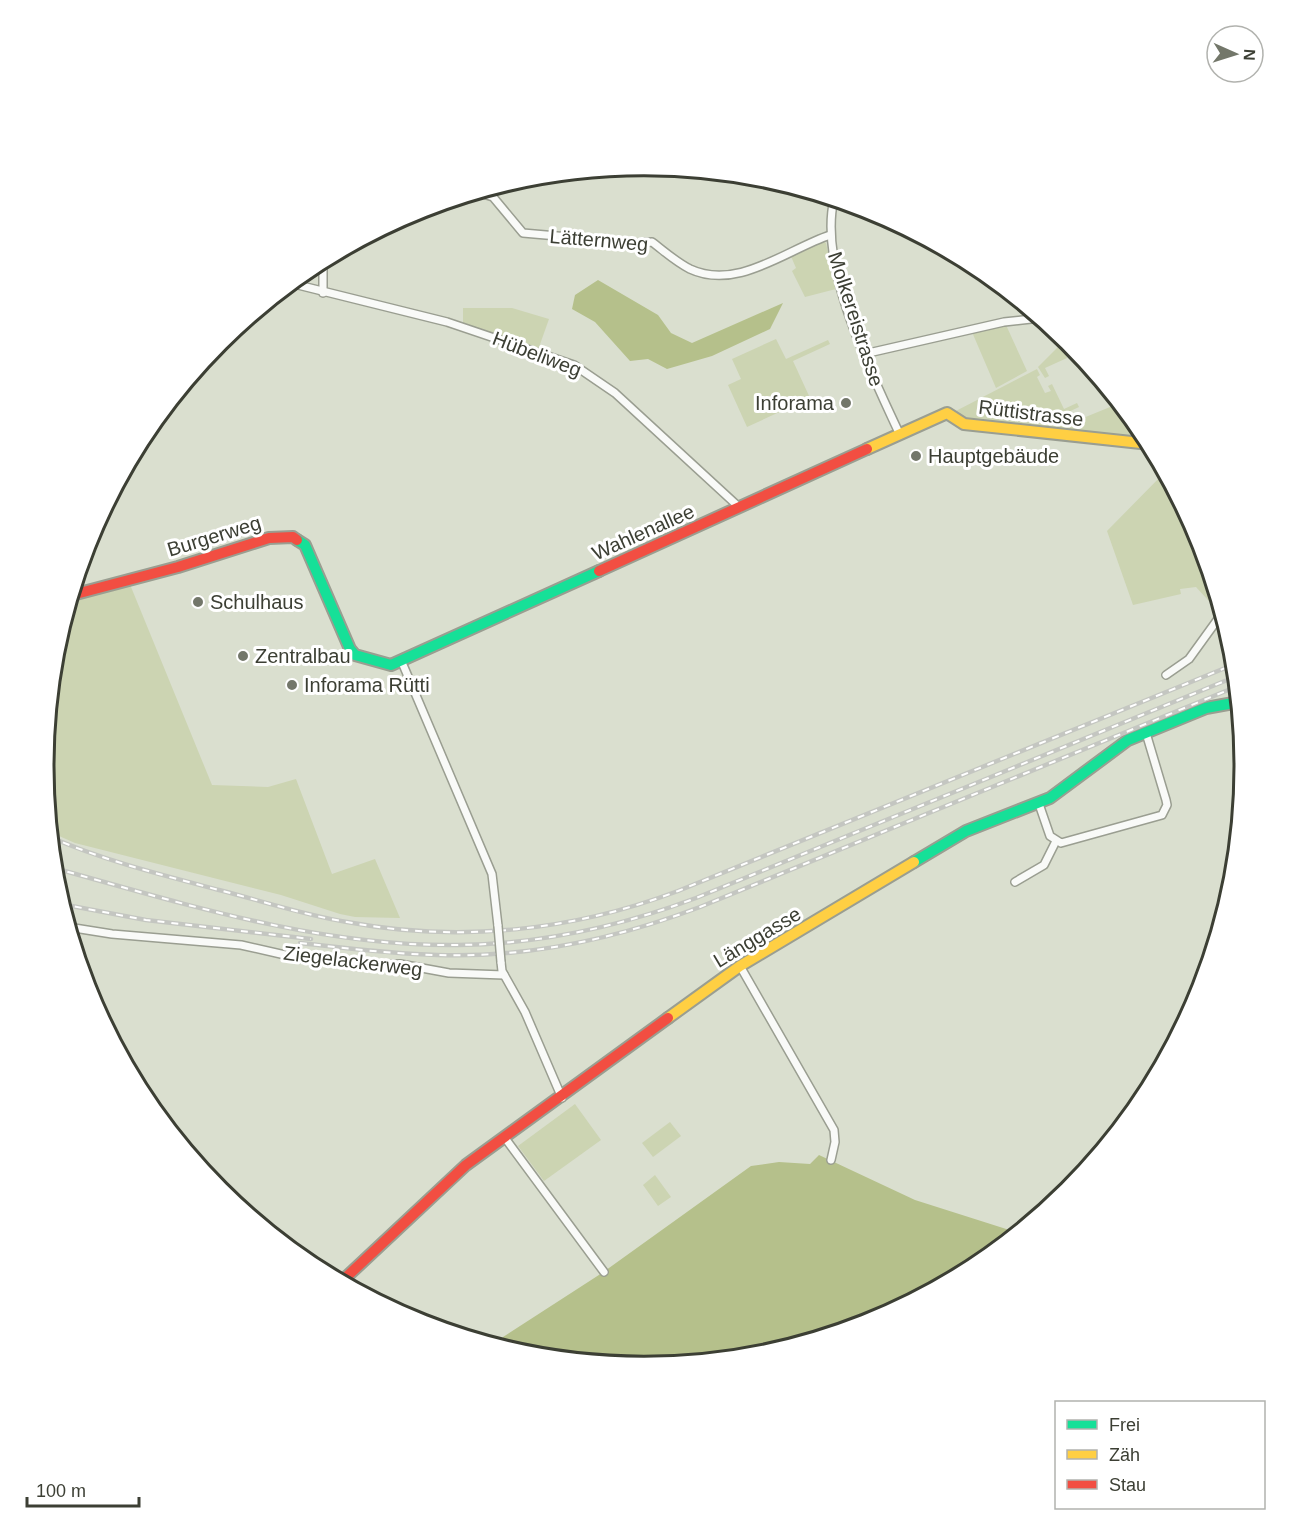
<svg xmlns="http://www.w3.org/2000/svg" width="1289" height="1533" font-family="Arial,sans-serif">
<rect width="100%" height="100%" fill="#dadfcf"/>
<g fill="#ccd4b2">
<path d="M822,241L826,243L836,289L805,297L792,271L796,268L790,254Z"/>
<path d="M463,308H512L549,319L538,350L463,325Z"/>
<path d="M1006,325L1027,371L996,388L972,332Z"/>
<path d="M776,339L786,359L828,340L830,344L793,361L810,398L747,427L728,385L741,379L732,359Z"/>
<path d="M1063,342L1068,343L1077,354L1072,356L1070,353L1066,354L1067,358L1045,368L1049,376L1045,378L1038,367Z"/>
<path d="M1037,369L1040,375L1037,377L1045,393L1051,391L1048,386L1052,384L1064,409L1077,403L1079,407L1060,416L1066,425L1115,405L1113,401L1111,402L1113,398L1143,439L964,421L952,413Z"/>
<path d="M1165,472L1200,537L1222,609L1219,612L1196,587L1180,589L1181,594L1133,605L1107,531Z"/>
<path d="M129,582L212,785L268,787L296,779L332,874L375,859L400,918L355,917L340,914L281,895L75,843L50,832L44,766L55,649L71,598Z"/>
<path d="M575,1104L601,1140L544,1181L518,1146Z"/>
<path d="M670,1122L681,1136L653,1157L642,1143Z"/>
<path d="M655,1175L671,1197L658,1206L643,1185Z"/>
</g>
<g fill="#b5c08b">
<path d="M598,280L658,315L671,333L692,343L783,303L770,329L712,356L667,369L648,359L630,361L595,322L572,309L575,295Z"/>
<path d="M819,1155L915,1200L1019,1233L978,1266L874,1322L761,1356L644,1367L527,1356L497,1347L503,1337L602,1273L751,1166L779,1162L810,1164Z"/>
</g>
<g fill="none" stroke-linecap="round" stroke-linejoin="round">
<defs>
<g id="street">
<path d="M477,192L493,197L523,233L637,243L652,242C664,251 676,262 690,269C737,291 786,250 830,235"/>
<path d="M834,199C818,268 871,372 900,435"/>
<path d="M323,260V293"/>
<path d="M290,283L447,322L574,365L615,393L740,508"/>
<path d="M864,354L1004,322L1040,318"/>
<path d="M1121,404L1148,440"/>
<path d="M401,660L492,874L498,926"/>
<path d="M1166,675L1189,659L1223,612"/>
<path d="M1039,804L1050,836L1061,843L1162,815L1167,805L1166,800L1146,733"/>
<path d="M1015,882L1044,865L1056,841"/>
<path d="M68,927L112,934L241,945L307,960L379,965L400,964L449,973L504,975"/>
<path d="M501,962L502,971L525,1012L562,1098"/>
<path d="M740,966L834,1130L835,1142L831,1160"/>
<path d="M505,1138L604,1272"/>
</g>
<g id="fast">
<path d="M297,540L305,545L350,649L355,655L391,665L599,571"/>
<path d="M914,862L966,831L1050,798L1128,740L1206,708L1239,702"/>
</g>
<g id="slow">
<path d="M867,449L947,413L964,424L1150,444"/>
<path d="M668,1018L740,966L914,862"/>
</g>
<g id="jam">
<path d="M599,571L867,449"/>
<path d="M72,595L178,567L269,538L293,537L297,540"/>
<path d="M341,1282L466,1165L668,1018"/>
</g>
</defs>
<use href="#street" stroke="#9a9e91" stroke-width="10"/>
<use href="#fast" stroke="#9a9e91" stroke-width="14"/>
<use href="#slow" stroke="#9a9e91" stroke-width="14"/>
<use href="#jam" stroke="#9a9e91" stroke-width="14"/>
<use href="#street" stroke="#f9faf8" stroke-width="7"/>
<use href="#fast" stroke="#16e098" stroke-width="10"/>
<use href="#slow" stroke="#ffcf43" stroke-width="10"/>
<use href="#jam" stroke="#f24e42" stroke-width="10"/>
<defs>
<g id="rail">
<path d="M736,175L762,179"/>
<path d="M50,837C105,861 162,875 219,890C262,901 304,915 347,922C459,943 572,931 678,891L1235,664"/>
<path d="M54,868C184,904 321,947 458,945C540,944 619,927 696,898L1237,676"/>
<path d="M61,904L146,920L311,939"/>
<path d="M300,943C345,948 391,954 437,955C527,958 616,939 700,907L1238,686"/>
</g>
</defs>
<use href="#rail" stroke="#c4c6c1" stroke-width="4.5"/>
<use href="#rail" stroke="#fff" stroke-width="2" stroke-dasharray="7" stroke-linecap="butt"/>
<defs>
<path id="street-bridge" d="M498,926L501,962"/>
</defs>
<use href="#street-bridge" stroke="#9a9e91" stroke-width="10" stroke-linecap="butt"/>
<use href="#street-bridge" stroke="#f9faf8" stroke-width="7"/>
</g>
<g fill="#73776a" stroke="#fff" stroke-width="2">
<circle cx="846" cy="403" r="6"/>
<circle cx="916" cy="456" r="6"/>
<circle cx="198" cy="602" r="6"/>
<circle cx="243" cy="656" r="6"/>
<circle cx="292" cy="685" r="6"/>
</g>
<g text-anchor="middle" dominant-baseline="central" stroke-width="6" stroke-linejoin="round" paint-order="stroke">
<g font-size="20" fill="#3c3f34" stroke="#fff">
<text transform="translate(599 240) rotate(5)">Lätternweg</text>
<text transform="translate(856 319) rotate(72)">Molkereistrasse</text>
<text transform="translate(537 354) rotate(21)">Hübeliweg</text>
<text transform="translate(1031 413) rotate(7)">Rüttistrasse</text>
<text transform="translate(643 532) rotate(-24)">Wahlenallee</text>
<text transform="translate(214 536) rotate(-17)">Burgerweg</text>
<text transform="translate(757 937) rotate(-31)">Länggasse</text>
<text transform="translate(353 961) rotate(7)">Ziegelackerweg</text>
</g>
<g font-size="20" fill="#3c3f34" stroke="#fff" text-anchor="start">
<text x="834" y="403" text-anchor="end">Inforama</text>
<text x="928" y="456">Hauptgebäude</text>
<text x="210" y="602">Schulhaus</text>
<text x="255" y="656">Zentralbau</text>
<text x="304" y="685">Inforama Rütti</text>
</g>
</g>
<path d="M0 0H1289V1533H0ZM54 766a590 590 0 1 1 1180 0a590 590 0 1 1-1180 0Z" fill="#fff" fill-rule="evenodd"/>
<path fill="none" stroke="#3c3f34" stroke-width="3" d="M54 766a590 590 0 1 1 1180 0a590 590 0 1 1-1180 0Z"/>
<rect x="1055" y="1401" width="210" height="108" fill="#ffffff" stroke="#b1b2ae" stroke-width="1.5"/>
<rect x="1067" y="1420" width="30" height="9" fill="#16e098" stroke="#b1b2ae" stroke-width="1.5"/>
<text x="1109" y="1431" font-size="18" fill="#3c3f34">Frei</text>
<rect x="1067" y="1450" width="30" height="9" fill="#ffcf43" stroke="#b1b2ae" stroke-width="1.5"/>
<text x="1109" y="1461" font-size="18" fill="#3c3f34">Zäh</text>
<rect x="1067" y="1480" width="30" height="9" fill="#f24e42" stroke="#b1b2ae" stroke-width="1.5"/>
<text x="1109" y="1491" font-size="18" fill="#3c3f34">Stau</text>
<g transform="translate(1235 54) rotate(93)"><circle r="28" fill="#ffffff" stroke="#b1b2ae" stroke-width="1.5"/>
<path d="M0-4.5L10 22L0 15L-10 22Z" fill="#73776a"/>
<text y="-9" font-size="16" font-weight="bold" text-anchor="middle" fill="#3c3f34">N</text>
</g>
<path d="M27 1497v9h112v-9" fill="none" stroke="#3c3f34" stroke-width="3"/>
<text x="36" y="1497" font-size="18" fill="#3c3f34" stroke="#ffffff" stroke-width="4.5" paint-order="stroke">100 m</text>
</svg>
